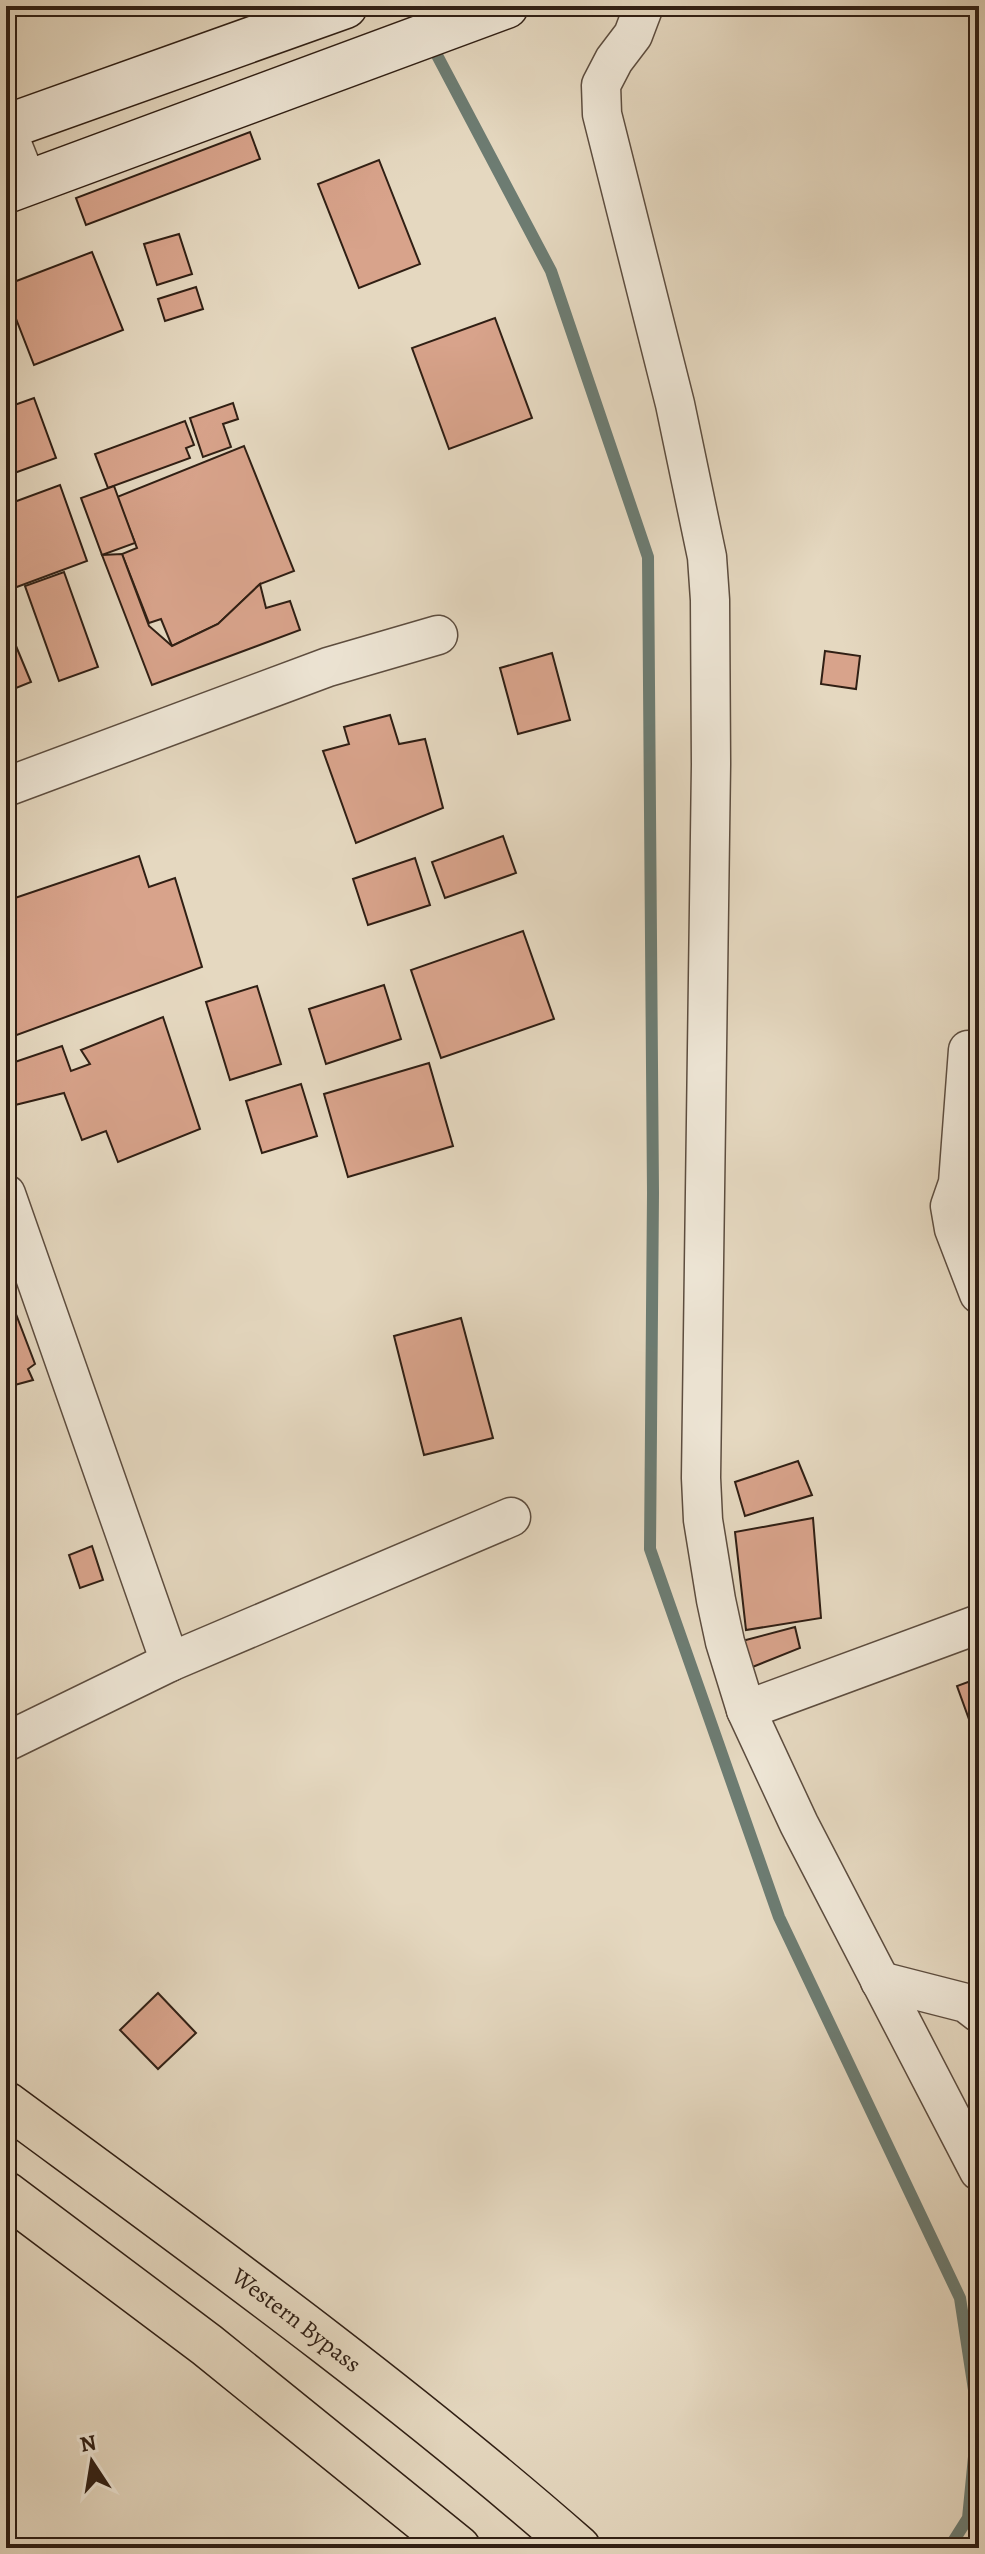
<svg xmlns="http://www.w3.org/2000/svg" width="985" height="2554" font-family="Alegreya,serif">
<rect width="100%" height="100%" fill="#e5d8c0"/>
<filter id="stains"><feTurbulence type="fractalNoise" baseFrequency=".0025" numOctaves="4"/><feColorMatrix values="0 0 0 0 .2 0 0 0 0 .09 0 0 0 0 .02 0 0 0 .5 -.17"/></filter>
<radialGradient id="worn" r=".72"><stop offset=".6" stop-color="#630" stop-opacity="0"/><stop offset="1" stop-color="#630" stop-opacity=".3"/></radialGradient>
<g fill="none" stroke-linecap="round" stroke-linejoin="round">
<path stroke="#6d7c72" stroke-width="12" d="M411,6L551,271L648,557L653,1193L650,1549L779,1917L960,2298L978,2416L968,2518L949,2548"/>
</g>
<g fill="#d8a38b" stroke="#301f14" stroke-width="2">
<path d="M250,132L260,159L86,225L76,198Z"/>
<path d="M379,160L420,264L359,288L318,184Z"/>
<path d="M179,234L192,274L157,285L144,244Z"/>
<path d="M92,252L123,330L34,365L6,293V285Z"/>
<path d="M196,287L203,309L165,321L158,299Z"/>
<path d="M495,318L532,418L449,449L412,348Z"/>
<path d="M34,398L56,458L6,476V408Z"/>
<path d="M233,403L238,419L223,424L231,447L203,457L190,418Z"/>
<path d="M185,421L194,445L186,448L190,458L108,488L95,454Z"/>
<path d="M244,446L294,571L260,584L218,624L172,646L161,619L149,623L122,554L137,548L117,497Z"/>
<path d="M60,485L87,561L6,591V505Z"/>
<path d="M114,486L135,543L102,555L81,498Z"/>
<path d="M122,554L149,626L172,646L218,624L260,584L266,608L290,601L300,630L152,685L102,555Z"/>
<path d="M64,572L98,667L59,681L25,586Z"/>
<path d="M6,622L31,682L6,692Z"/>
<path d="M825,651L860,656L856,689L821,684Z"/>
<path d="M552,653L570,720L518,734L500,668Z"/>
<path d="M390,715L399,744L425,739L443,808L356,843L323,751L349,744L344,727Z"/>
<path d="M503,836L516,873L445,898L432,862Z"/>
<path d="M139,856L149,887L175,878L202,967L14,1036L6,1012V901Z"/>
<path d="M415,858L430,905L368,925L353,879Z"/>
<path d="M523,931L554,1019L441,1058L411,970Z"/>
<path d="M384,985L401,1039L326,1064L309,1009Z"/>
<path d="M257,986L281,1064L230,1080L206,1002Z"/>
<path d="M163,1017L200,1129L118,1162L106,1131L82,1140L64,1093L15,1105L6,1076V1065L62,1046L71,1071L90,1064L81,1050Z"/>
<path d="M429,1063L453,1146L348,1177L324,1094Z"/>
<path d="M301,1084L317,1136L262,1153L246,1101Z"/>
<path d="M979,1193V1224L974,1226L961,1199Z"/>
<path d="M6,1288L35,1364L28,1369L33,1380L11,1386L6,1372Z"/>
<path d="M461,1318L493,1438L424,1455L394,1336Z"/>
<path d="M798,1461L812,1495L745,1516L735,1482Z"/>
<path d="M813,1518L821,1618L746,1630L735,1532Z"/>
<path d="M92,1546L103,1580L80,1588L69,1555Z"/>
<path d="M795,1627L800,1648L745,1670L742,1641Z"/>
<path d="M979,1678V1747L957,1686Z"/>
<path d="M158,1993L196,2033L158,2069L120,2030Z"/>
</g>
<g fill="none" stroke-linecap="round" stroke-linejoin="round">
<defs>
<g id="minor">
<path d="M644,6L633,35L614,60L601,85L602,114L675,404L707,557L710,600L711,764L701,1478L703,1520L716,1600L725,1642L746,1710L799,1824L979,2171"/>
<path d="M6,129L28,184"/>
<path d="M6,787L328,667L438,635"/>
<path d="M968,1050L958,1183L950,1206L954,1229L979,1294"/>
<path d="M6,1194L170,1662"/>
<path d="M746,1710L979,1624"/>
<path d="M6,1742L170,1662L511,1517"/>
<path d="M880,1981L966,2003L979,2013"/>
</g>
<g id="secondary">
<path d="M6,127L345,6"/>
<path d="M6,191L506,6"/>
</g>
<g id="primary">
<path id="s1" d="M6,2104C200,2247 397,2389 578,2548"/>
<path d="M6,2194L207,2345L458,2548"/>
</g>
</defs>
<use href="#minor" stroke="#5d4d3f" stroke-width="41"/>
<use href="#secondary" stroke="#301f14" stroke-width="47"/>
<use href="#primary" stroke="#301f14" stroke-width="47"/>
<use href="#minor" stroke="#eee6d6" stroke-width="38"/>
<use href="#secondary" stroke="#eee6d6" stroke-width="44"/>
<use href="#primary" stroke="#e5d8c0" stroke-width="44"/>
</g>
<g text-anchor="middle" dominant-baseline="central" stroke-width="7" stroke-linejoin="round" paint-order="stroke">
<g font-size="24" fill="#301f14" stroke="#eee6d6">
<text stroke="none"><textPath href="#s1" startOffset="362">Western Bypass</textPath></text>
</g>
</g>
<rect width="985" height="2554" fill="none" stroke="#e5d8c0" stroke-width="32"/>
<rect x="8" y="8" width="969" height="2538" fill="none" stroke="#301f14" stroke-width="4"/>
<rect x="16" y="16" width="953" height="2522" fill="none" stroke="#301f14" stroke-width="2"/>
<g transform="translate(92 2462) rotate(348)" stroke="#eee6d6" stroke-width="6" paint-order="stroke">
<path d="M0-6L14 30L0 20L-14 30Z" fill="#301f14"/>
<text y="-12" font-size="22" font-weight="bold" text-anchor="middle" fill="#301f14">N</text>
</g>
<rect width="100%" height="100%" filter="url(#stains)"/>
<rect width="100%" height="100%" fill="url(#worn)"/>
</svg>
